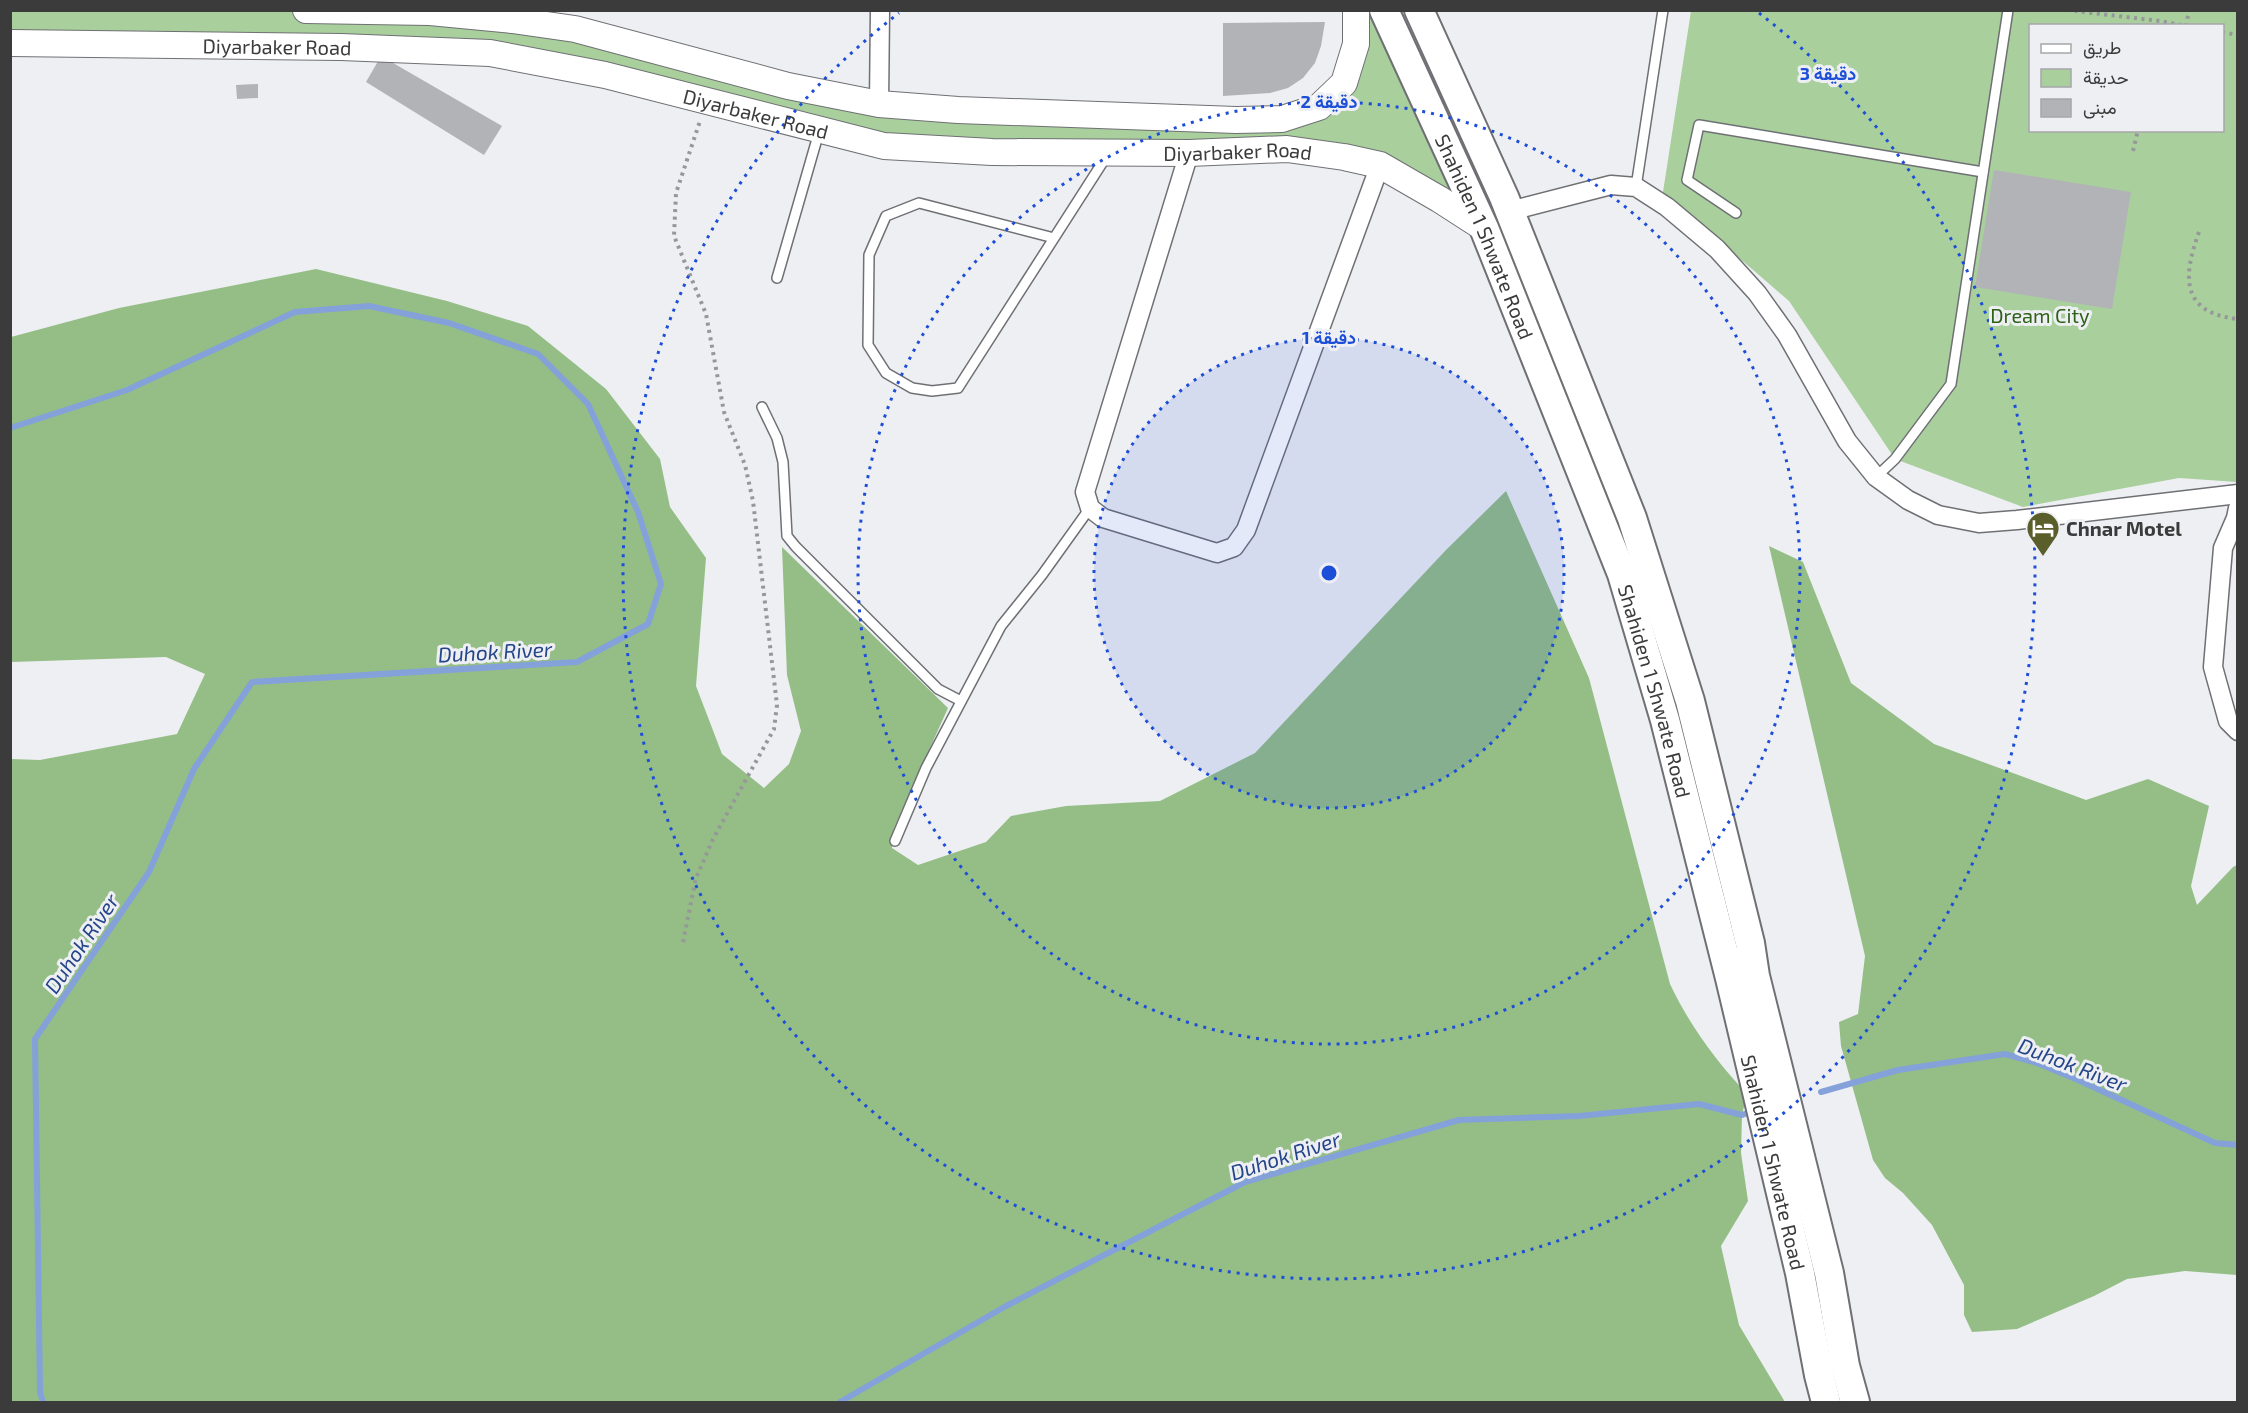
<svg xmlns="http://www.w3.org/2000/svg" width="2248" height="1413" font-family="'Exo 2',Vazirmatn,sans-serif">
<rect width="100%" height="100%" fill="#eeeff3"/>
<g fill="#a9cf9d" fill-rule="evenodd">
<path d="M306,10L430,12L879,104L1282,119L1344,82L1356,11H1384L1484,228L1380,165L884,146L490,53L11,43V11Z"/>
<path d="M1691,11H2237V482L2179,478L2023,507L1895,459L1789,301L1663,192ZM2030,26H2222V130H2030Z"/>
</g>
<g fill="#94be86">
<path d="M316,269L447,301L528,326L606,389L660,459L670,507L706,558L696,686L722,754L764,788L789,764L801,731L787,675L782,547L948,708L894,828L892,848L918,865L986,842L1011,816L1066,806L1160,801L1255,753L1446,550L1506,491L1589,678L1670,984C1690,1026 1716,1061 1747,1094L1742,1115L1741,1153L1748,1201L1721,1246L1739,1325L1785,1402H11V759L40,760L177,734L205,674L166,657L11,662V337L119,308Z"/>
<path d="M1769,546L1803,562L1851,683L1934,744L2086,800L2148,779L2209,806L2191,886L2197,905L2233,867L2237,865V1275L2185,1271L2127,1279L2094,1296L2017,1329L1972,1332L1964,1315V1285L1932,1225L1903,1193L1885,1178L1873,1160L1841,1046L1839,1022L1858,1014L1865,956Z"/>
</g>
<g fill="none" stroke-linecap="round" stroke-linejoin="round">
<g stroke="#84a1da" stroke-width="6">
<path d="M10,428L127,390L295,312L369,306L449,323L538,354L588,404L638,512L661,584L648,624L577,662L252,682L194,769L149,872L35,1039L40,1392L43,1402"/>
<path d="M1821,1092L1898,1070L2005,1054L2037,1063L2078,1080L2215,1143L2238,1145"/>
<path d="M840,1402L1006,1306L1245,1182L1459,1120L1579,1116L1699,1104L1742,1115L1750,1112"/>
</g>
</g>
<g fill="#b2b3b7">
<path d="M1325,22L1321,46L1315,63L1303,78L1288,88L1270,93L1223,96V23Z"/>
<path d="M381,56L502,126L484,155L366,82Z"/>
<path d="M258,84V98L237,99L236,85Z"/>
<path d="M1994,170L2131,192L2112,309L1975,287Z"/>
</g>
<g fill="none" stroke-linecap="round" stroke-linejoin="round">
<defs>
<g id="lane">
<path d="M1636,187L1663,10"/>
<path d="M1736,213L1687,180L1699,125L1983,172"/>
<path d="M1054,238L919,203L886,216L869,255L868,345L886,373L912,388L932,391L958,388L1106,157"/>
<path d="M777,278L819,132"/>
<path d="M762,407L777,438L783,462L787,536L796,547L938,689L961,701"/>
<path d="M1876,477L1895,459L1951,384L2008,10"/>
<path d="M895,841L926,768L1001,626L1042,575L1090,508"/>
</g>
<g id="street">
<path d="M879,104L880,10"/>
<path d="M1189,153L1085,492L1090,508L1103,518L1217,553L1234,547L1246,530L1380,165"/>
<path d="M1510,211L1611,185L1636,187L1667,207L1717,249L1757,293L1787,335L1847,441L1876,477L1908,500L1938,515L1979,523L2017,520L2238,494"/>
<path d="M2238,508L2236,518L2223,548L2213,667L2228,721L2238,731"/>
</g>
<g id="secondary">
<path d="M306,10L430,12L512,20L575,29L788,86L879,104L958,110L1236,120L1282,119L1319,107L1344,83L1356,44V10"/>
<path id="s1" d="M10,43L341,47L490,53L605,75L884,146L992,152L1189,153L1287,149L1344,157L1380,165L1439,199L1484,228"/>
</g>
<g id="primary">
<path id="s2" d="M1384,10L1484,228L1622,574L1665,720L1730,978L1800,1273L1819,1375L1826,1402"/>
<path d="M1419,10L1504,197L1632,518L1690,701L1750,943L1755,976L1829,1273L1845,1366L1855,1402"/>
</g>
</defs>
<use href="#lane" stroke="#6f7074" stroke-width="12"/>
<use href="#street" stroke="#6f7074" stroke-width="21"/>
<use href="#secondary" stroke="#6f7074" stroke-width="28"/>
<use href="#primary" stroke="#6f7074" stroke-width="32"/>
<g stroke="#969799" stroke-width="4" stroke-dasharray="3 4.5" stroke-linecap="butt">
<path d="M2067,10L2160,21L2186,26L2189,10"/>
<path d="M2222,32L2238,35"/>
<path d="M2133,151L2138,130"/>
<path d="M2199,232C2183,276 2180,313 2238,319"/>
<path d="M683,942L696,878L713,839L774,729L777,705L753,501L745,465L724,412L706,314L674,236L676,193L700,121"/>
</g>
<use href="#lane" stroke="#fff" stroke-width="9"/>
<use href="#street" stroke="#fff" stroke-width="18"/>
<use href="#secondary" stroke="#fff" stroke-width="26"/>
<use href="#primary" stroke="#fff" stroke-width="28"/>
</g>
<circle cx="1329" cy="573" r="235" fill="#1d4ed8" fill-opacity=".12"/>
<g fill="none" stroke="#1d4ed8" stroke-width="3" stroke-dasharray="3 6">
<circle cx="1329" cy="573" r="235"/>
<circle cx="1329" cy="573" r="471"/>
<path d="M1759 13A706 706 0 1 1 899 13"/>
</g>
<defs>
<symbol id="hotel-pin" viewBox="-11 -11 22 30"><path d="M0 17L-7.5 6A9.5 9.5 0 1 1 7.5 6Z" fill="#5a5e2b" stroke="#eeeff3"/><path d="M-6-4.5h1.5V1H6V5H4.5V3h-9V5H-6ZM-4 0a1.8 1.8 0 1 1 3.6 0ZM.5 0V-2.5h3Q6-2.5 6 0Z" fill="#fff"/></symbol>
</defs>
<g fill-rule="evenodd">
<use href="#hotel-pin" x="2024" y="509" width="38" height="52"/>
</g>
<g text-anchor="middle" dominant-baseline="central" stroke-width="6" stroke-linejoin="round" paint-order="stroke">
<g font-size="20" fill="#3b3b3c" stroke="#eeeff3">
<text stroke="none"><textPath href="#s1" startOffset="267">Diyarbaker Road</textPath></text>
<text stroke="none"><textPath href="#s1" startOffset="753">Diyarbaker Road</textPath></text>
<text stroke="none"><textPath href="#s1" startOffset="1239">Diyarbaker Road</textPath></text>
<text stroke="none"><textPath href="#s2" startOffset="248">Shahiden 1 Shwate Road</textPath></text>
<text stroke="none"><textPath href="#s2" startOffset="734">Shahiden 1 Shwate Road</textPath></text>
<text stroke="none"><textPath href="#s2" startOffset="1220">Shahiden 1 Shwate Road</textPath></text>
</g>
<g font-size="20" fill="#2d6217" stroke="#eeeff3">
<text x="2040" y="315">Dream City</text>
</g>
<g font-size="20" font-weight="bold" fill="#3b3b3c" stroke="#eeeff3" text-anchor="start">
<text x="2066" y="528">Chnar Motel</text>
</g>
<g font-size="21" font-style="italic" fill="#244589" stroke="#eeeff3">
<text transform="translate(495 651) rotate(-3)">Duhok River</text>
<text transform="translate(81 943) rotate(-56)">Duhok River</text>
<text transform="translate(2073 1064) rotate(21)">Duhok River</text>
<text transform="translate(1285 1155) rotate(-18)">Duhok River</text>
</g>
</g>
<circle cx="1329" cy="573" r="9" fill="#1d4ed8" stroke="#eeeff3" stroke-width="3"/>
<g font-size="18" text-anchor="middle" font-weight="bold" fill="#1d4ed8" stroke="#eeeff3" stroke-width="6" stroke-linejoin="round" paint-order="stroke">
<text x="1828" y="80">3 دقيقة</text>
<text x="1329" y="108">2 دقيقة</text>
<text x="1329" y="344">1 دقيقة</text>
</g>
<rect width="2248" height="1413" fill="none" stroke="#3b3b3c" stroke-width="24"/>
<rect x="2029" y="24" width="195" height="108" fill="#eeeff3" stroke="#a6a7aa" stroke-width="1.5"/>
<rect x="2041" y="44" width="30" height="9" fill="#ffffff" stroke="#a6a7aa" stroke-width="1.5"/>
<text x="2083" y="54" font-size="18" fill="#3b3b3c">طريق</text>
<rect x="2041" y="69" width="30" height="18" fill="#a9cf9d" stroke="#a6a7aa" stroke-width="1.5"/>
<text x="2083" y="84" font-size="18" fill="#3b3b3c">حديقة</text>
<rect x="2041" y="99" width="30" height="18" fill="#b2b3b7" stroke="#a6a7aa" stroke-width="1.5"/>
<text x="2083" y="114" font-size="18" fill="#3b3b3c">مبنى</text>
</svg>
